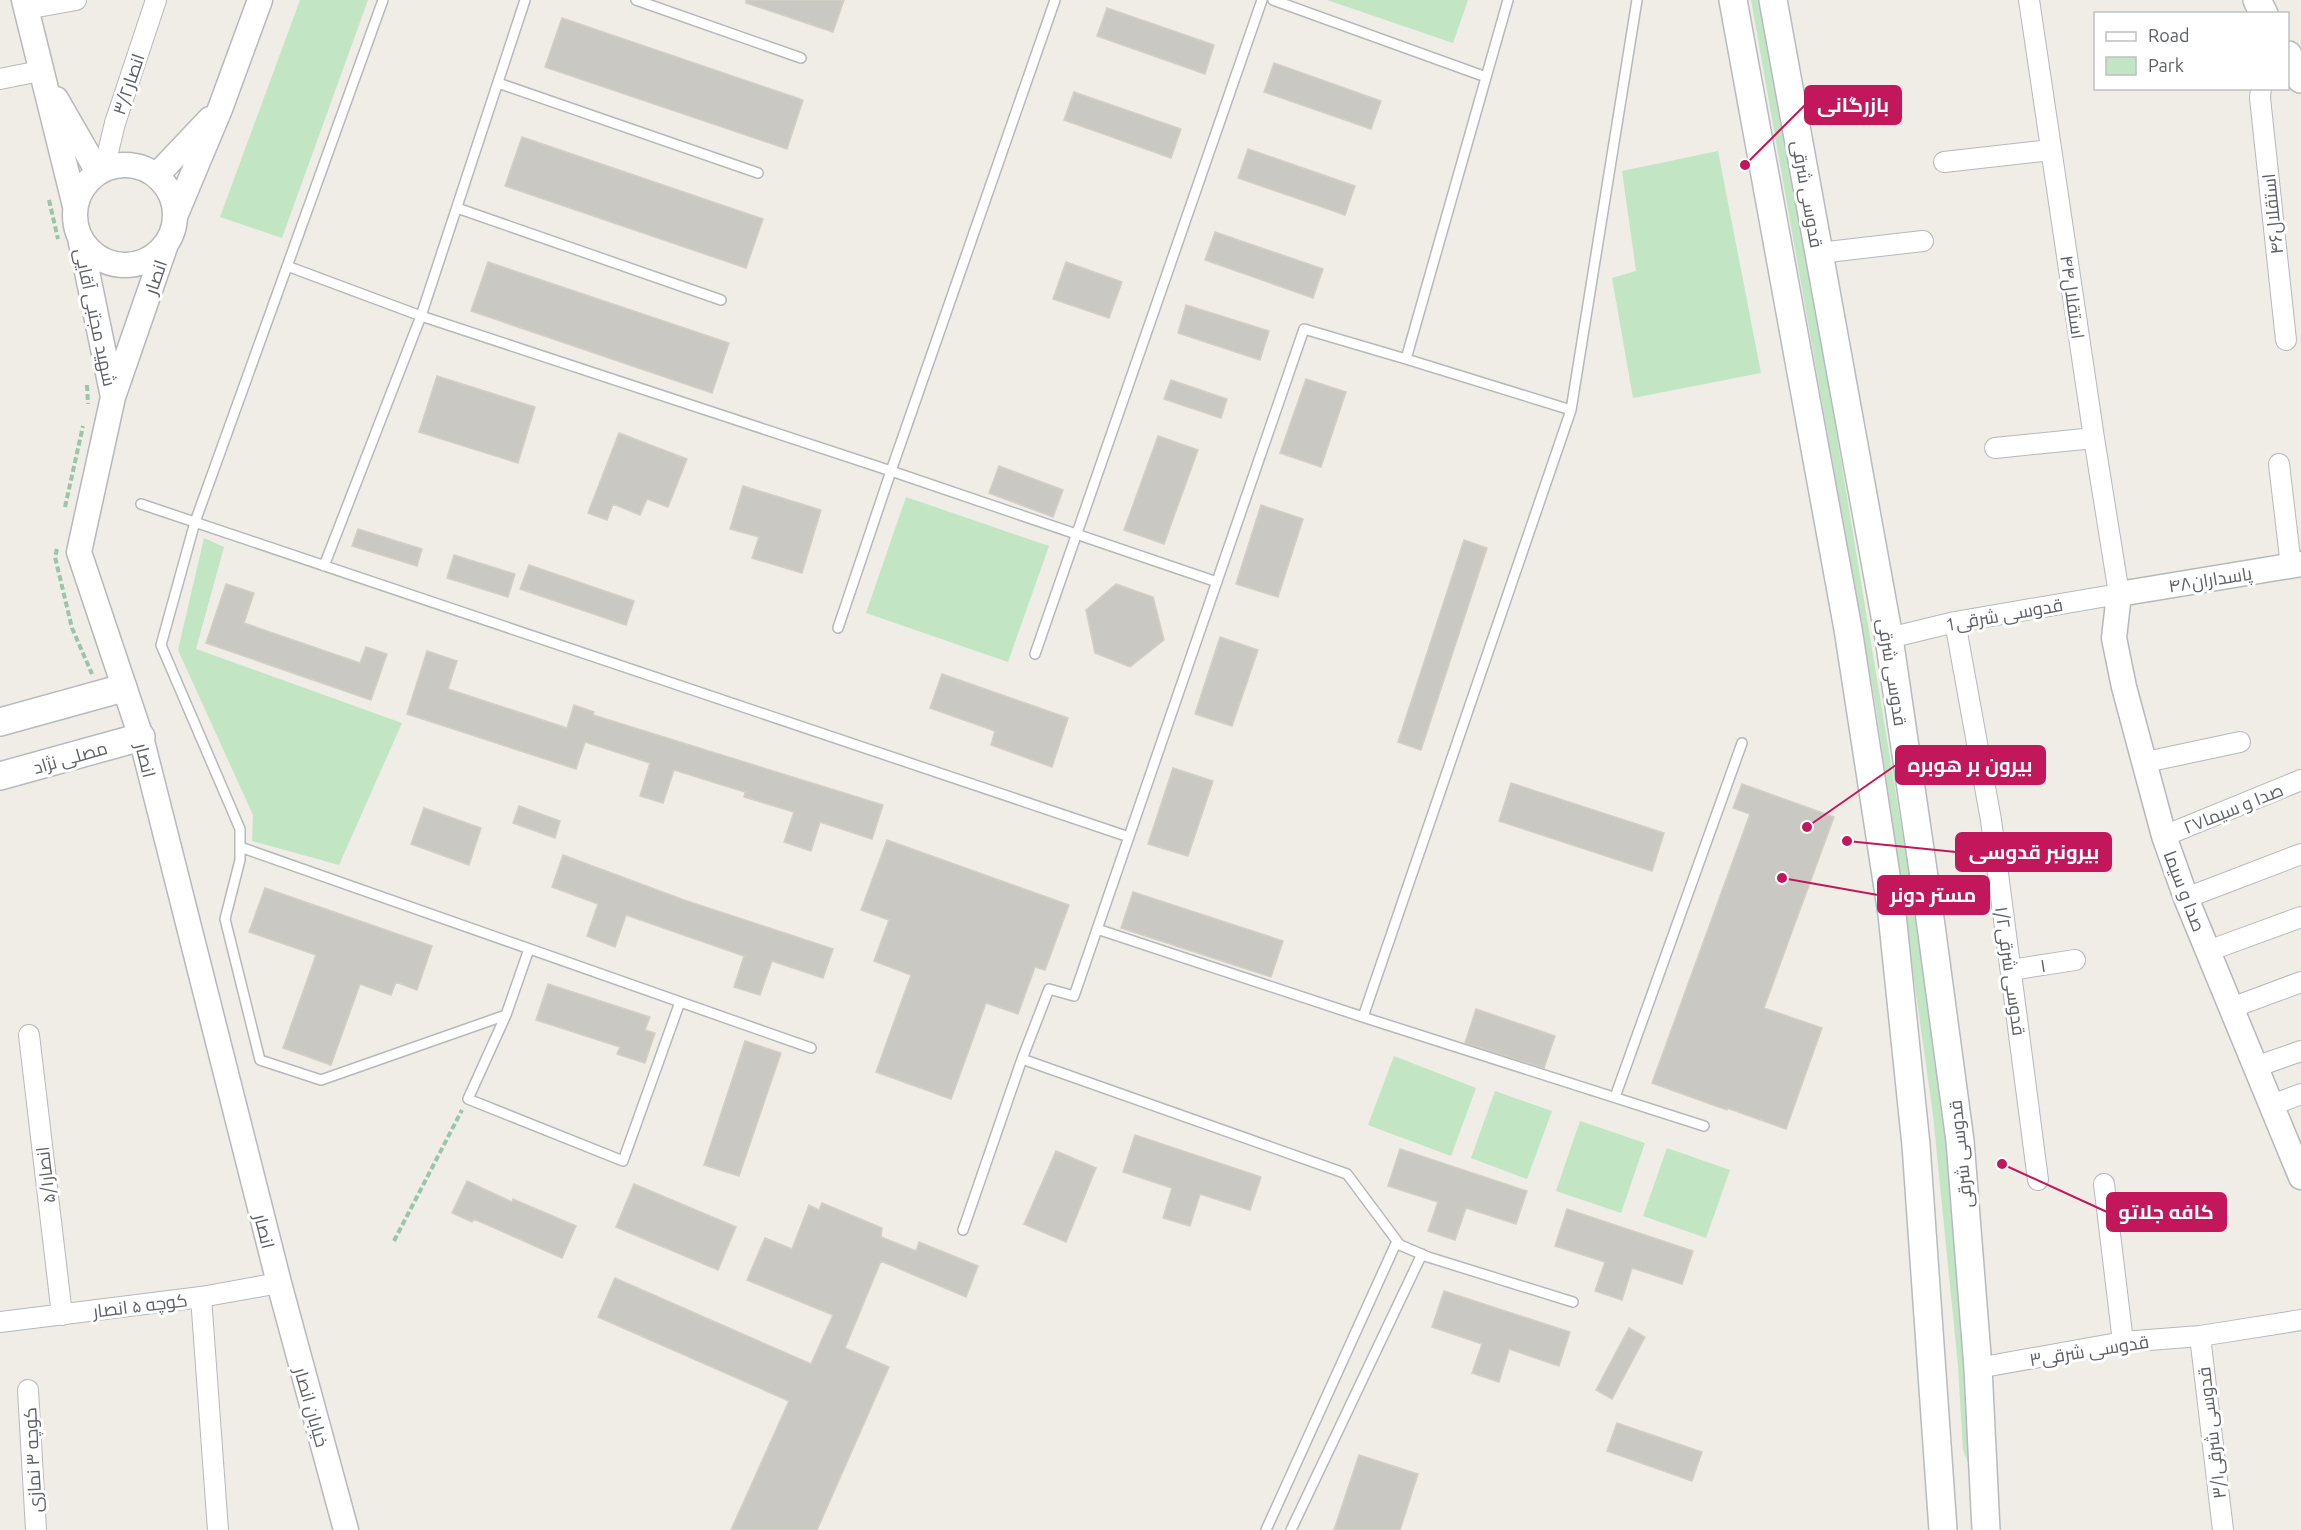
<svg xmlns="http://www.w3.org/2000/svg" width="2301" height="1530" viewBox="0 0 2301 1530" font-family="Ubuntu,Cairo,sans-serif">
<style>
.green{fill:#c2e6c3}
.building{fill:#cac8c3;stroke:#d4cfc4;stroke-width:1.5}
.lines{fill:none;stroke-linecap:round;stroke-linejoin:round}
.service-casing{stroke:#b6b8bc;stroke-width:12}
.minor-casing{stroke:#b6b8bc;stroke-width:22}
.tertiary-casing{stroke:#b6b8bc;stroke-width:27}
.secondary-casing{stroke:#b7babf;stroke-width:30}
.path{stroke:#9ac5a8;stroke-width:4;stroke-dasharray:6 3;stroke-linecap:butt}
.service{stroke:#fff;stroke-width:9}
.minor{stroke:#fff;stroke-width:20}
.tertiary{stroke:#fff;stroke-width:24}
.secondary{stroke:#fff;stroke-width:27}
.labels{text-anchor:middle;dominant-baseline:central;stroke-width:6;stroke-linejoin:round;paint-order:stroke}
.street-label{font-size:18px;fill:#5d6166;stroke:#fff}
.leader{fill:none;stroke:#c2185b;stroke-width:2}
.callout-dot{fill:#c2185b;stroke:#fff;stroke-width:2}
.callout{fill:#c2185b;stroke:#c2185b;stroke-width:2}
.callout-label{font-size:20px;text-anchor:middle;font-weight:bold;fill:#fff}
</style>
<rect width="100%" height="100%" fill="#efede5"/>
<!-- green -->
<path class="green" d="M300 0H368L282 238 220 217Z
M1327 0H1468L1453 43Z
M1751 0H1760L1818 321 1910 879 1952 1184 1973 1438 1968 1463 1963 1450 1958 1366 1933 1115 1876 708Z
M1718 151 1761 373 1633 398 1612 278 1636 271 1622 171Z
M906 497 1049 546 1008 662 866 613Z
M204 538 224 547 196 649 402 723 339 865 252 841 253 815 178 650Z
M1394 1056 1476 1088 1451 1156 1368 1125Z
M1495 1091 1552 1111 1527 1179 1471 1158Z
M1580 1121 1645 1143 1621 1213 1556 1191Z
M1667 1148 1730 1170 1706 1238 1643 1216Z"/>
<!-- building -->
<path class="building" d="M746 0H844L833 32 746 3Z
M1107 8 1214 45 1205 74 1097 36Z
M562 18 803 100 787 149 545 67Z
M1274 63 1381 101 1371 129 1264 92Z
M1074 92 1181 129 1171 158 1064 120Z
M522 137 763 219 746 268 505 186Z
M1248 149 1355 186 1345 215 1238 178Z
M1215 232 1323 269 1313 298 1205 260Z
M488 262 729 343 712 393 471 311Z
M1066 262 1122 282 1109 318 1053 299Z
M1186 305 1269 331 1260 360 1178 333Z
M437 376 535 407 518 463 419 432Z
M1306 379 1346 392 1321 467 1280 453Z
M1171 380 1227 399 1221 418 1164 399Z
M619 433 687 459 668 507 647 499 640 515 613 504 607 520 588 513Z
M1158 436 1198 450 1164 544 1124 530Z
M999 466 1063 490 1053 517 989 493Z
M743 486 821 510 802 573 752 558 759 537 730 529Z
M1261 505 1303 519 1278 597 1236 584Z
M358 529 422 549 417 566 352 546Z
M1464 540 1487 548 1421 750 1398 742Z
M454 555 515 574 508 597 447 578Z
M529 565 634 601 626 625 520 589Z
M226 584 254 593 244 623 360 663 366 647 387 654 371 700 206 643Z
M1116 584 1153 597 1164 640 1130 667 1095 653 1086 610Z
M1220 637 1258 650 1232 726 1195 714Z
M427 651 457 661 448 689 567 728 574 705 594 712 593 715 883 805 872 839 820 822 811 851 784 842 794 812 744 797 745 792 674 770 663 803 640 796 650 763 585 742 576 769 407 714Z
M942 674 1068 718 1052 767 991 745 995 731 930 708Z
M1173 768 1213 781 1188 856 1148 844Z
M1511 783 1664 833 1652 871 1499 821Z
M1742 784 1834 817 1764 1008 1822 1028 1786 1129 1727 1108V1110L1652 1083 1750 814 1733 808Z
M519 806 560 821 555 838 513 823Z
M424 808 481 828 469 865 411 844Z
M887 840 1069 905 1045 970 1035 967 1018 1014 986 1003 951 1099 876 1072 911 975 874 961 889 920 861 910Z
M563 855 684 900 833 949 823 978 772 961 760 995 734 987 744 956 626 915 615 947 587 936 598 904 552 887Z
M265 888 432 946 417 990 396 982 391 995 360 984 331 1065 283 1048 316 955 249 932Z
M1133 892 1283 941 1271 977 1121 928Z
M548 984 650 1017 645 1030 655 1033 645 1063 617 1054 620 1047 536 1020Z
M1476 1009 1555 1036 1544 1068 1465 1043Z
M745 1041 781 1053 739 1176 704 1165Z
M1135 1135 1261 1177 1250 1210 1200 1194 1190 1226 1163 1218 1172 1188 1123 1172Z
M1400 1149 1527 1191 1516 1224 1466 1208 1455 1240 1428 1231 1438 1202 1388 1186Z
M1056 1151 1096 1168 1066 1242 1024 1224Z
M467 1181 512 1202 513 1199 576 1226 562 1258 474 1219 472 1222 452 1213Z
M634 1184 736 1227 718 1270 616 1227Z
M822 1203 882 1228 881 1237 916 1251 919 1242 978 1266 966 1297 881 1261 845 1348 889 1367 817 1530H731L789 1401 598 1317 615 1278 811 1364 833 1315 747 1280 765 1238 792 1249 809 1205 819 1210Z
M1567 1209 1693 1251 1682 1284 1632 1268 1622 1300 1595 1291 1605 1262 1555 1246Z
M1444 1291 1570 1332 1559 1366 1509 1349 1499 1382 1472 1373 1482 1344 1432 1327Z
M1629 1328 1645 1337 1612 1399 1596 1390Z
M1617 1423 1702 1452 1692 1481 1607 1451Z
M1359 1455 1418 1474 1400 1530H1334Z"/>
<g class="lines">
<defs>
<path id="service" d="M383 0 195 522 161 645 240 829V860L225 919 260 1060 321 1080 506 1015
M525 0 421 316 891 471 1055 0
M636 0 801 58
M1273 0 1486 77
M498 83 758 173
M457 208 721 300
M287 266 421 316 324 566
M1571 410 1637 0
M141 504 1129 837
M838 628 891 471 1217 582
M1035 654 1262 0
M240 847 811 1048
M1097 929 1369 1019 1704 1126
M529 949 506 1015 468 1099 623 1161 680 1002
M1363 1017 1571 410 1406 359
M1022 1059 1347 1174 1400 1245 1428 1257 1573 1302
M1615 1097 1742 743
M963 1230 1022 1059 1049 989 1074 996 1304 329 1406 359 1508 0
M1266 1530 1397 1241
M1291 1530 1422 1254"/>
<path id="minor" d="M26 9 76 0
M0 79 40 71
M2261 88 2260 98 2286 340
M1944 162 2051 150
M104 169 115 123 156 0
M1819 253 1923 241
M1995 448 2094 438
M2279 464 2291 566
M1955 622 1991 820 2038 1180
M1889 638 1955 622 2119 594 2094 438 2029 0
M2146 762 2240 742
M2164 836 2301 780
M2186 898 2301 854
M2208 951 2301 917
M2011 970 2075 960
M2231 1008 2301 982
M29 1035 62 1315
M2255 1067 2301 1051
M2272 1105 2301 1094
M2104 1184 2123 1342
M201 1297 218 1530
M0 1322 201 1297 279 1283
M2200 1336 2223 1530
M1978 1368 2123 1342 2200 1336 2301 1320
M28 1390 36 1530"/>
<path id="tertiary" d="M24 0 75 206
M56 99 98 172
M75 215a50 50 0 1 1 100 0a50 50 0 1 1-100 0Z
M156 176 210 119
M176 214 220 109 260 0
M80 238 113 397
M166 244 113 397 79 552 141 737 279 1283 346 1530
M2301 564 2119 594 2114 638 2124 687 2164 836 2186 898 2301 1177"/>
<path id="secondary" d="M1733 0 1848 629 1892 914 1916 1145 1943 1530
M1773 0 1889 638 1929 911 1960 1141 1978 1368 1986 1530
M2257 0 2264 14
M2288 55 2301 79
M0 722 123 688
M0 776 141 737"/>
</defs>
<!-- service casing -->
<use href="#service" class="service-casing"/>
<!-- minor casing -->
<use href="#minor" class="minor-casing"/>
<!-- tertiary casing -->
<use href="#tertiary" class="tertiary-casing"/>
<!-- secondary casing -->
<use href="#secondary" class="secondary-casing"/>
<!-- path -->
<path class="path" d="M49 200 58 239
M87 385 88 404
M65 507 83 426
M57 549 55 557 72 628 92 674
M394 1241 462 1110"/>
<!-- service -->
<use href="#service" class="service"/>
<!-- minor -->
<use href="#minor" class="minor"/>
<!-- tertiary -->
<use href="#tertiary" class="tertiary"/>
<!-- secondary -->
<use href="#secondary" class="secondary"/>
</g>
<g class="labels">
<!-- street labels -->
<g class="street-label">
<text transform="translate(128 84) rotate(-71)">انصار۳/۲</text>
<text transform="translate(1808 194) rotate(80)">قدوسی شرقی</text>
<text transform="translate(2272 214) rotate(-96)">استقلال۴۶</text>
<text transform="translate(155 277) rotate(-71)">انصار</text>
<text transform="translate(2073 297) rotate(82)">استقلال۴۴</text>
<text transform="translate(96 317) rotate(78)">شهید مجتبی آقایی</text>
<text transform="translate(2210 579) rotate(-9)">پاسداران۴۸</text>
<text transform="translate(2004 614) rotate(-10)">1قدوسی شرقی</text>
<text transform="translate(1893 672) rotate(81)">قدوسی شرقی</text>
<text transform="translate(70 757) rotate(-16)">مصلی نژاد</text>
<text transform="translate(146 760) rotate(76)">انصار</text>
<text transform="translate(2233 808) rotate(-22)">صدا و سیما۲۷</text>
<text transform="translate(2185 891) rotate(69)">صدا و سیما</text>
<text transform="translate(2043 965) rotate(-9)">۱</text>
<text transform="translate(2011 971) rotate(82)">قدوسی شرقی۱/۲</text>
<text transform="translate(1960 1154) rotate(-96)">قدوسی شرقی</text>
<text transform="translate(45 1175) rotate(-97)">انصار۵/۱</text>
<text transform="translate(265 1231) rotate(76)">انصار</text>
<text transform="translate(140 1305) rotate(-7)">کوچه ۵ انصار</text>
<text transform="translate(2089 1350) rotate(-9)">قدوسی شرقی۳</text>
<text transform="translate(312 1407) rotate(74)">خیابان انصار</text>
<text transform="translate(2211 1433) rotate(-97)">قدوسی شرقی۳/۱</text>
<text transform="translate(32 1460) rotate(-93)">کوچه ۳ نمازی</text>
</g>
</g>
<!-- callouts -->
<path class="leader" d="M1745 165L1805 105M1807 827L1896 765M1847 841L1956 852M1782 878L1878 895M2002 1164L2107 1212"/>
<g class="callout-dot">
<circle cx="1745" cy="165" r="6"/>
<circle cx="1807" cy="827" r="6"/>
<circle cx="1847" cy="841" r="6"/>
<circle cx="1782" cy="878" r="6"/>
<circle cx="2002" cy="1164" r="6"/>
</g>
<g class="callout">
<rect x="1805" y="86" width="96" height="38" rx="6"/>
<rect x="1896" y="746" width="149" height="38" rx="6"/>
<rect x="1956" y="833" width="155" height="38" rx="6"/>
<rect x="1878" y="876" width="111" height="38" rx="6"/>
<rect x="2107" y="1193" width="119" height="38" rx="6"/>
</g>
<g class="callout-label">
<text x="1853" y="112">بازرگانی</text>
<text x="1970" y="772">بیرون بر هوبره</text>
<text x="2034" y="859">بیرونبر قدوسی</text>
<text x="1933" y="902">مستر دونر</text>
<text x="2166" y="1219">کافه جلاتو</text>
</g>
<!-- legend -->
<rect x="2094" y="12" width="195" height="78" fill="#ffffff" stroke="#bec0c2" stroke-width="1.5"/>
<rect x="2106" y="32" width="30" height="9" fill="#ffffff" stroke="#bec0c2" stroke-width="1.5"/>
<text x="2148" y="42" font-size="18" fill="#5d6166">Road</text>
<rect x="2106" y="57" width="30" height="18" fill="#c2e6c3" stroke="#bec0c2" stroke-width="1.5"/>
<text x="2148" y="72" font-size="18" fill="#5d6166">Park</text>
</svg>
